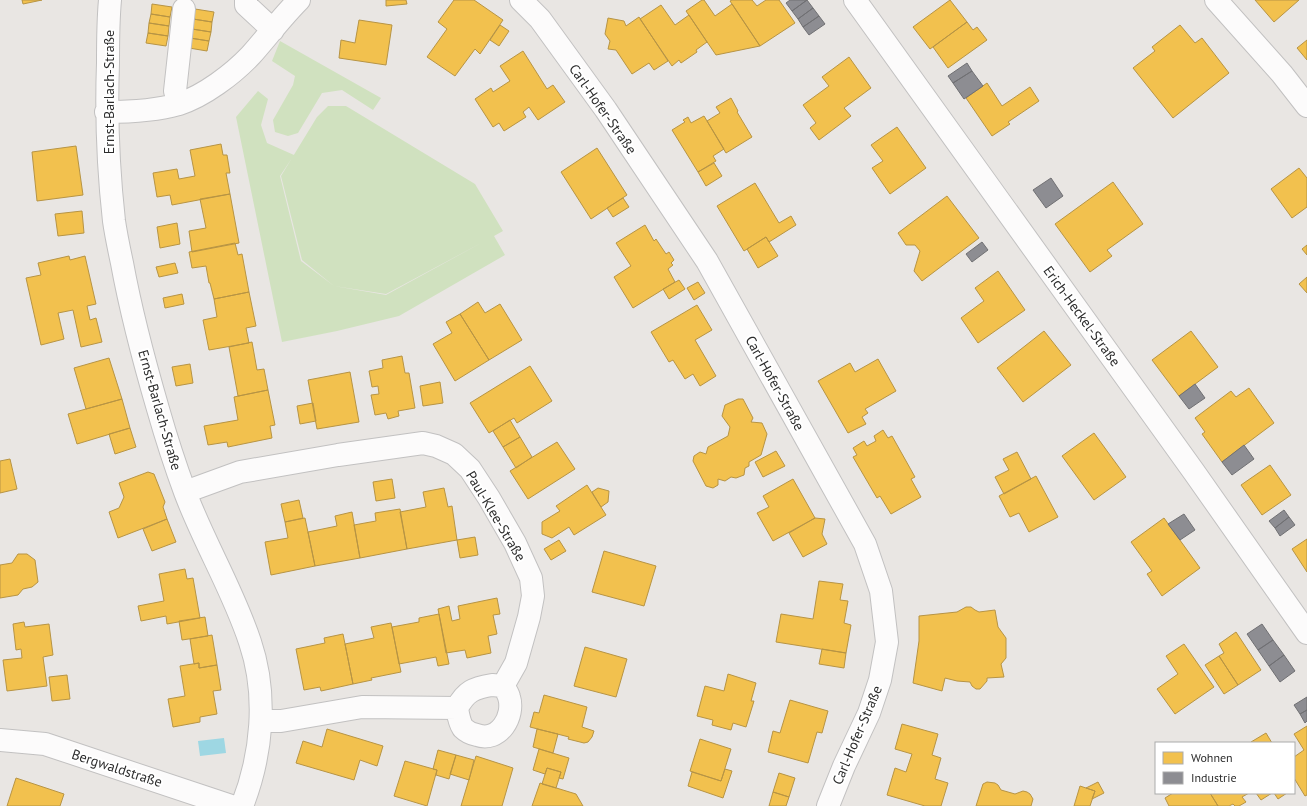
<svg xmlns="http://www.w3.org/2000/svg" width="1307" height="806" viewBox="0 0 1307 806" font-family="'PT Sans',sans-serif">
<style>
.green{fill:#d0e1bf}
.water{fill:#9ed7e3}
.homes{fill:#f2c14e;stroke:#b79444}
.industry{fill:#8d8d92;stroke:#707073}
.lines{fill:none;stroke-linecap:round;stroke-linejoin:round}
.minor-casing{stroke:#c2c1c1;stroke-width:24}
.minor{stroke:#fcfbfb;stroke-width:22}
.labels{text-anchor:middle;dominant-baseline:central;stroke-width:4;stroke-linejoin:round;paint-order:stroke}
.street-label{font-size:14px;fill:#2c2c2c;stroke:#fff}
</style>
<rect width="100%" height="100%" fill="#e9e6e3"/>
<!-- green -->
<path class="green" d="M280 41 381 98 373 110 342 90 322 93 298 133 288 136 275 132 273 120 293 85 295 76 272 61Z
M258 91 268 99 261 125 267 143 294 155 280 176 301 261 334 286 386 295 483 242 386 294 334 286 302 260 281 176 317 117 328 106H346L475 184 503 231 494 236 505 255 399 316 337 331 282 342 236 117Z"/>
<!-- water -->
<path class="water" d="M224 738 226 753 200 756 198 741Z"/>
<!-- homes -->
<path class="homes" d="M22 0H42L23 4Z
M386 0H406L407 4 386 6Z
M454 0H474L503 20 480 54 475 49 455 76 427 57 447 29 438 22Z
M702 0H704L715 16 732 4 760 46 716 55 686 11Z
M732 0H752L757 6 766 0H779L795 23 760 46 730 1Z
M950 0 967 22 930 49 913 27Z
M1255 0H1299L1274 22Z
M152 4 172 7 170 17 151 14Z
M661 5 675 25 689 15 707 42 696 50 697 52 681 63 679 60 672 66 640 19Z
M195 9 214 12 212 22 193 19Z
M151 14 170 17 169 26 149 23Z
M639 17 668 61 654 70 649 63 632 74 616 50 608 49 610 41 605 34 608 18 624 21 626 26Z
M193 19 212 22 211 32 192 29Z
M359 20 392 25 386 65 339 58 341 40 355 43Z
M967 22 973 30 977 27 987 40 948 68 933 47Z
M149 23 169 26 168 36 148 33Z
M500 25 509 31 499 46 490 40Z
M1180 25 1195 43 1202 38 1229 73 1173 118 1133 68 1155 51 1152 47Z
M192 29 211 32 209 41 190 38Z
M148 33 168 36 166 46 146 43Z
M190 38 209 41 207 51 189 48Z
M1307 40V60L1297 48Z
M523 51 547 89 553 85 565 102 538 120 529 107 523 112 526 117 504 131 499 123 493 127 475 99 491 88 493 92 510 81 500 66Z
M849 57 871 88 844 108 851 116 819 140 810 128 816 123 803 105 829 86 822 77Z
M987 83 1002 106 1030 87 1039 101 1008 122 1010 124 992 136 966 98Z
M731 98 738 111 737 112 752 137 726 153 707 121 720 113 716 107Z
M704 116 724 149 713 156 716 161 698 172 672 130 685 122 683 120 688 117 691 123Z
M897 127 926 168 890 194 872 168 883 161 871 145Z
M221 144 223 155H227L230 173H226L230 194 172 205 170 195 157 197 153 173 177 169 179 179 195 176 190 150Z
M76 146 83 195 37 201 32 152Z
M597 148 627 195 591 219 561 172Z
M714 163 722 176 706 186 698 172Z
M1299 168 1307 178V207L1292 218 1271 189Z
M1113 182 1143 224 1107 250 1112 256 1090 272 1055 224Z
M755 183 779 223 791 216 796 225 769 242 766 237 744 251 717 206Z
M230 194 239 243 192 252 189 231 206 228 200 199Z
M947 196 979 238 922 281 914 271 920 251 915 245H906L898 233Z
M623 198 629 207 613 217 607 208Z
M82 211 84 233 58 236 55 214Z
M177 223 180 244 160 248 157 227Z
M645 225 654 241 656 239 666 254 669 252 674 260 671 263 673 265 668 269 675 282 633 308 614 277 631 266 616 243Z
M766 237 778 256 758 268 747 249Z
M235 243 238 255 242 254 249 292 214 299 210 283H209L206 266 192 268 189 252Z
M1307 245V255L1302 249Z
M69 256 70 260 85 256 96 304 87 306 90 320 96 318 102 342 81 347 73 310 58 313 64 339 41 345 26 278 41 275 38 263Z
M175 263 178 273 159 277 156 267Z
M998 271 1025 310 978 343 961 318 984 301 975 288Z
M1307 277V293L1299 284Z
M679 280 685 289 669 299 663 289Z
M698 282 705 293 694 300 687 288Z
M249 292 256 326 246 328 249 343 209 350 203 320 217 317 214 299Z
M182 294 184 304 165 308 163 298Z
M478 302 485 313 500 304 522 340 489 360 460 314Z
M697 305 712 330 695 340 716 376 700 386 693 374 685 379 673 360 669 362 651 332Z
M460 314 489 360 455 381 433 344 452 333 446 322Z
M1044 331 1071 365 1023 402 997 368Z
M1191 331 1218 367 1179 396 1152 360Z
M252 342 257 370 264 369 268 390 238 396 229 347Z
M402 356 405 373H409L415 408 398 411 399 416 388 419 386 413 375 415 371 395 379 394 378 386 372 387 369 371 383 368 382 360Z
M109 358 122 399 86 409 74 368Z
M878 359 896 391 865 409 868 413 862 417 866 424 848 433 818 381 850 363 855 372Z
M190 364 193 383 176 386 172 367Z
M530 366 552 401 517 423 514 418 489 433 470 403Z
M350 372 359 422 317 429 308 380Z
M440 382 443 403 423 406 420 386Z
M1249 388 1274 423 1222 462 1202 434 1205 432 1195 418 1231 391 1236 397Z
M268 390 275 425 270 426 272 438 228 447 227 442 208 445 204 426 238 420 234 397Z
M122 399 130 428 77 444 68 414Z
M738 399H743L753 418 751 422 762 423 767 434 761 455 749 462V466L745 468 744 475 736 478 731 477 725 481 718 479V485L713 488 706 486 693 461 694 456 700 452 706 454 708 447 728 436 730 427 722 416 725 405Z
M313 403 316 421 300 424 297 406Z
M510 420 520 437 503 447 493 431Z
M130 428 136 447 115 454 109 434Z
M883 430 888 438 892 436 915 477 911 479 921 497 891 514 880 496 877 498 853 457 857 455 853 448 864 441 867 446 876 441 874 436Z
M1094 433 1126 477 1094 500 1062 456Z
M520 437 532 457 516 468 503 447Z
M557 442 575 469 528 499 510 471Z
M776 451 785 466 763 477 755 462Z
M1017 452 1031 479 1004 494 995 477 1009 470 1003 459Z
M10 459 17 489 0 493V461Z
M1270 465 1291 495 1262 515 1241 485Z
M148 472 154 474 165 502 163 507 167 519 118 538 109 512 119 508 124 497 119 483Z
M1036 476 1058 517 1029 532 1019 513 1010 517 999 496Z
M392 479 395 498 376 501 373 482Z
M793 479 815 518 773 541 757 513 769 507 763 496Z
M587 485 606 515 574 535 569 527 552 538 542 534V522L560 511 556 506Z
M444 488 448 507 452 506 457 540 407 549 400 512 426 507 423 492Z
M598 488 609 491 608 502 601 507 592 492Z
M299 500 303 518 285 522 281 504Z
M400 509 407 549 360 558 354 525 376 521 375 513Z
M352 512 360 558 315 566 308 532 337 526 335 516Z
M305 518 315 566 271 575 265 542 288 538 285 522Z
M815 518 825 519 822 534 827 544 803 557 789 533Z
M1164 518 1200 568 1162 596 1147 574 1152 571 1131 542Z
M167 519 176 542 152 551 143 529Z
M475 537 478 555 460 558 457 540Z
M1307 539V572L1292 549Z
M559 540 566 551 551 560 544 549Z
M604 551 656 566 644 606 592 592Z
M18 554H27L35 560 38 582 32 587 23 589 18 595 0 598V565L12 563Z
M185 569 187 579 193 578 200 618 167 624 166 616 141 621 138 606 164 601 159 574Z
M819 581 843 584 840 600 848 601 844 623 851 625 846 653 776 642 781 614 813 619Z
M497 598 500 614 493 615 497 634 488 636 491 653 467 658 465 650 446 653 438 609 449 606 452 621 460 619 458 606Z
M966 607H971L975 610 979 612 995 610 998 627 1006 638V658L1001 664 1004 677 987 678V681L980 689H976L972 686 970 682 957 681 945 678 942 691 913 683 919 641V616L957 612Z
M439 614 449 664 438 666 436 657 399 664 392 627 419 622V618Z
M205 617 208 636 182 640 179 621Z
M24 622 25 627 49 624 53 655 43 657 47 686 7 691 3 660 22 658 21 649 16 650 13 624Z
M391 623 401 672 371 678 372 680 353 684 345 644 374 638 371 627Z
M1236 632 1261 670 1238 685 1219 656 1224 653 1219 644Z
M343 634 353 684 321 691 320 687 304 690 296 649 325 643 324 638Z
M212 635 217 665 199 668V663L194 664 190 639Z
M1184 644 1214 687 1175 714 1157 689 1178 674 1166 656Z
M585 647 627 659 616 697 574 686Z
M822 649 846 653 844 668 819 664Z
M1219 656 1238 685 1224 694 1205 665Z
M199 663V668L217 665 221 690 213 691 217 714 200 717V722L173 727 168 699 185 696 180 666Z
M728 674 756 683 751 701H754L746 727 733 723 731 730 712 725 713 720 697 716 705 686 724 691Z
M67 675 70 699 52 701 49 677Z
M544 695 587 707 582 727 594 731 592 737 588 742 584 743 568 739 569 737 530 727 534 712 539 713Z
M790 700 828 711 822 733 817 732 808 763 768 752 773 731 780 733Z
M902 724 938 734 932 755 941 758 935 779 948 783 941 806H925L887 795 895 768 906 772 912 754 895 749Z
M1307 726V795L1305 796 1294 778V757L1304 750 1294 734Z
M327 729 383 746 377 766 360 760 354 780 296 763 303 741 322 747Z
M537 729 558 734 553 753 533 747Z
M1266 733 1272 743H1252L1251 742Z
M700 739 731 749 721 781 690 771Z
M539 749 569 758 563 779 559 778 561 772 547 768 545 774 533 770Z
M438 750 456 755 449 779 436 775 437 770 433 769Z
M456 755 474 760 469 780 450 774Z
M476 756 513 768 502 806H461Z
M405 761 437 770 427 806 394 796Z
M547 768 561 772 556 788 542 784Z
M725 769 732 771 723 798 688 786 692 772 721 781Z
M779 773 795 778 789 797 773 792Z
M16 778 64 794 60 806H7Z
M987 782 995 783 998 785 1001 790 1015 794 1023 791 1027 792 1030 794 1033 799 1031 806H976L983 784Z
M1098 782 1104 793 1092 799 1095 791 1086 788Z
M540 783 576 794 583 806H532Z
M1080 786 1095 791 1090 806H1074Z
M773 792 789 797 786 806H769Z
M1173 793H1210L1218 806H1169L1165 798Z
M1210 793H1249L1242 797 1246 802 1239 806H1235L1233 804 1229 806H1218Z
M1256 793H1272L1261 800Z
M1274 793H1287L1278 799Z"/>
<!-- industry -->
<path class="industry" d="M790 0H807L792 11 786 3Z
M807 0 813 8 798 19 792 11Z
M813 8 819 16 803 27 798 19Z
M819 16 825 24 809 35 803 27Z
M967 63 972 71 953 83 948 76Z
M972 71 983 86 964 99 953 83Z
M1051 178 1063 196 1046 208 1033 190Z
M982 242 988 250 972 262 966 254Z
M1195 384 1205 398 1189 409 1179 396Z
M1244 445 1254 459 1232 475 1222 462Z
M1284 510 1289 517 1275 528 1269 521Z
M1184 514 1195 530 1180 540 1168 524Z
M1289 517 1295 525 1280 536 1275 528Z
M1262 624 1273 640 1258 650 1247 634Z
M1273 640 1284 655 1269 666 1258 650Z
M1284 655 1295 671 1280 682 1269 666Z
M1307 697V710L1300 714 1294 705Z
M1307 710V721L1305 723 1300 714Z"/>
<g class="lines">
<defs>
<path id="minor" d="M110 0C108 21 108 42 108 63 106 117 108 167 114 221 116 235 119 249 122 263 131 312 144 361 158 409 166 437 175 465 185 492 204 543 233 590 250 642 268 695 262 755 242 806
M246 0V5L273 30
M521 0 540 19 606 110 707 261 865 544 881 591 887 642 880 680 869 713 844 766 828 806
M855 0 1194 472 1307 633
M1216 0 1282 74 1307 106
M179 104 175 91 184 9
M106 112C130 112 155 111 179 104 204 96 233 74 251 55 267 37 282 17 299 0
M185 492 240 472 338 455 423 443 436 446 454 454 470 469 489 498 515 543 531 578 533 596 529 617 516 663 503 686
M492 685 503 686C505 689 508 693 509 697 515 716 499 743 477 735 472 734 467 732 463 728 459 722 458 714 457 708 466 691 474 688 492 685Z
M261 721H281L362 707 457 708
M0 740 45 744 231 806"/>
</defs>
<!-- minor casing -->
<use href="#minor" class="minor-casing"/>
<!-- minor -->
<use href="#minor" class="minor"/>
</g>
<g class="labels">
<!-- street labels -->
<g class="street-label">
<text transform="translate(109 92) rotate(-90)">Ernst-Barlach-Straße</text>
<text transform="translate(603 109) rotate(55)">Carl-Hofer-Straße</text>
<text transform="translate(1082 316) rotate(54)">Erich-Heckel-Straße</text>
<text transform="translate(775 383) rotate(61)">Carl-Hofer-Straße</text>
<text transform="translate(160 410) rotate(74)">Ernst-Barlach-Straße</text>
<text transform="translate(496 516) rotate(59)">Paul-Klee-Straße</text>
<text transform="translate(857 735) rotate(-67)">Carl-Hofer-Straße</text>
<text transform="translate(117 768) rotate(18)">Bergwaldstraße</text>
</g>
</g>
<!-- legend -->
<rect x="1155" y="742" width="140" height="52" fill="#ffffff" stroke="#ababab"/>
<rect x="1163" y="752" width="20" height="12" fill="#f2c14e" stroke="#ababab"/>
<text x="1191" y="762" font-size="12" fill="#2c2c2c">Wohnen</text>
<rect x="1163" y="772" width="20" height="12" fill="#8d8d92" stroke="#ababab"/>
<text x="1191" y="782" font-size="12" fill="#2c2c2c">Industrie</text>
</svg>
